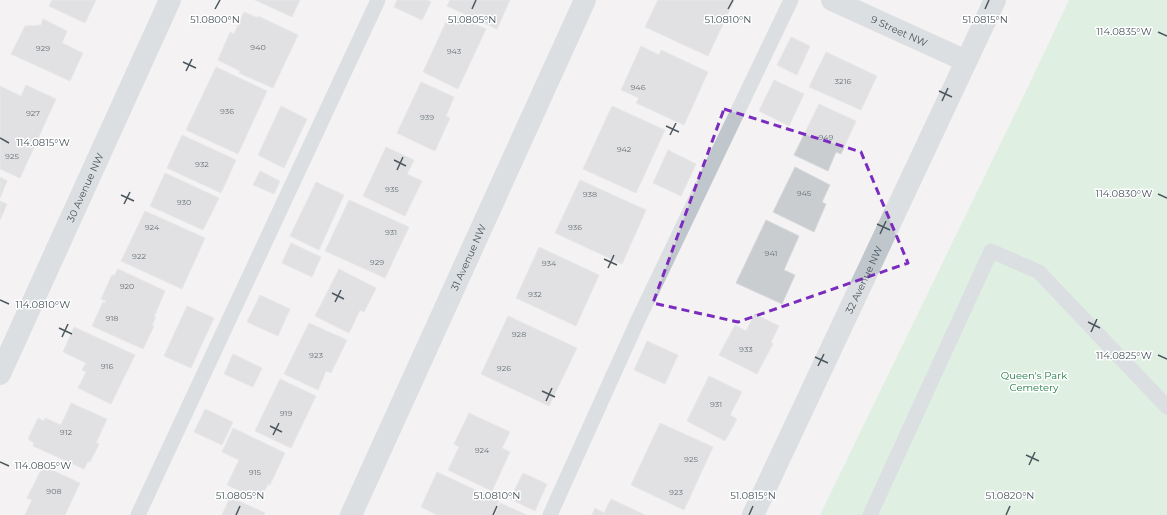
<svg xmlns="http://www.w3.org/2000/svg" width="1167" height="515" viewBox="0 0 1167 515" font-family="Montserrat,sans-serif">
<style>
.green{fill:#c5edd0}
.building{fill:#c9cdd0;stroke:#d6d9dc}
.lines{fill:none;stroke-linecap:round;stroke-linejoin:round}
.lane{stroke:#bfc7cd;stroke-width:15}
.street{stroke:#bfc7cd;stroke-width:22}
.marked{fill:none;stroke:#7b2cbf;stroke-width:3;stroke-dasharray:8 5;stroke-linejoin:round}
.ticks{fill:none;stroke:#4b575e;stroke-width:1.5}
.labels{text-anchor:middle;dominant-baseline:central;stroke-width:3;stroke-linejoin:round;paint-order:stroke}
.number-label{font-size:8px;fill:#6a747a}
.street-label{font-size:10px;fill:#4b575e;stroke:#fff}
.park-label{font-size:10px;fill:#1f7b43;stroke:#fff}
.ticks-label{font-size:10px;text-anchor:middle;fill:#4b575e;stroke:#fff;stroke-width:3;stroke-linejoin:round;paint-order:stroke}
</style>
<rect width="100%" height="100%" fill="#f4f2f2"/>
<!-- green -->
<path class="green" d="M1069 0H1167V515H820L1027 89Z"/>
<!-- building -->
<path class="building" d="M52 0H96L85 23 49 6Z
M255 0H300L292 17Z
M397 0H427L431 2 422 20 394 7Z
M450 0H510L497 29 447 6Z
M658 0H732L734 1 708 56 645 27Z
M244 12 258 18V16L298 35 273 88 239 73 240 71 218 60 230 32 234 34Z
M453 14 486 29 458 89 423 72 446 22 448 23Z
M43 19 67 31 62 43 83 53 70 81 11 54 25 26 41 25Z
M791 37 810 46 797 75 777 65Z
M641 46 659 55 661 50 708 72 684 125 636 103 639 98 621 90Z
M826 52 877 76 861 110 809 87Z
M216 67 267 91 238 154 186 130Z
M774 80 804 94 789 126 759 111Z
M421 82 454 97 446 116 450 118 435 151 397 133Z
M26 85 56 99 20 178 0 169V86L21 96Z
M819 104 856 121 841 154 836 152 828 171 794 155Z
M281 106 307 119 284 168 258 155Z
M612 106 665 130 636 193 583 169Z
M182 135 236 160 221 193 167 168Z
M386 147 414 160 407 174 422 181 405 216 363 196Z
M668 150 696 164 681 196 653 183Z
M795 167 830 185 822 202 826 204 814 232 773 212Z
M260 171 280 181 274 194 253 185Z
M165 173 219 198 203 230 150 206Z
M0 177 7 181 0 198Z
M580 180 646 210 622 264 555 233Z
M316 182 344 195 319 250 290 236Z
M349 200 409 227 385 278 325 251Z
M0 201 7 204 0 220Z
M145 211 205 238 182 289 121 261Z
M766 220 799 236 784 270 795 275 782 304 736 283Z
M291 243 321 257 312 277 282 263Z
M539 247 599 275 576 326 516 298Z
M118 269 165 291 154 317H156L152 325 154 326 143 349 92 326 103 302 105 303 106 301 101 299 112 275 114 276Z
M339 269 376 288 364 312 360 310 349 333 315 316Z
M260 295 290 309 278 336 247 322Z
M187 306 214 318 191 368 164 356Z
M755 314 779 326 771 342 773 344 757 374 719 355 735 325 746 331Z
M508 316 577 348 549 406 481 374Z
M309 323 347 340 331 373 326 371 318 390 284 374Z
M74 327 135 355 111 404 78 388 86 372 82 370 86 363 63 352Z
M647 341 678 355 665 384 634 370Z
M233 354 262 368 253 387 224 374Z
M709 376 742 392 730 415 737 419 725 441 687 421Z
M280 379 316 396 291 448 255 431Z
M71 403 107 419 96 443 99 444 90 462 88 461 84 469 33 446 34 443 28 439 38 418 44 421 45 418 61 425Z
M205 409 233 422 222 445 194 432Z
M469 413 510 432 502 448 510 452 492 491 448 470 459 447 454 444Z
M660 423 713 447 684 510 631 485Z
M233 428 285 453 270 485 268 484 260 500 227 485 239 460 222 452Z
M43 466 80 483 65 515H25L32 500 27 498Z
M437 472 499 501 492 515H437L421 507Z
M523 473 547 484 535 511 510 499Z
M230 497 265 513 264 515H222Z
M611 499 645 515H592L595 508 604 513Z
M500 503 527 515H495Z"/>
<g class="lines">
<!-- lane -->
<path class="lane" d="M138 515 378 0
M550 515 638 320 791 0
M870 515 991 251 1039 272 1167 407"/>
<!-- street -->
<g class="street">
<path id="s1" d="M832 0 966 61"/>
<path id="s2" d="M0 374 170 0"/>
<path id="s3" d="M351 515 585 0"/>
<path id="s4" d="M753 515 995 0"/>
</g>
</g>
<!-- marked area -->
<path d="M0 0H1167V515H0ZM724 109 861 152 908 263 738 322 653 303Z" fill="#f4f2f2" fill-opacity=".55" fill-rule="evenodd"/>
<path class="marked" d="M724 109 861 152 908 263 738 322 653 303Z"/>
<!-- ticks -->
<path class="ticks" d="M215 9 220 0M472 9 476 0M728 9 733 0M985 9 989 0M1158 32 1167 36M183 62 196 68M186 71 192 59M939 91 952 97M942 101 948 88M666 126 679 132M670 135 676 123M0 138 9 143M394 160 406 166M397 170 403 157M1158 194 1167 198M121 195 134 201M124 204 130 192M877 224 890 230M880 234 886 221M604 259 617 265M608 268 614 255M332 293 344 299M0 300 9 304M335 302 341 290M1088 322 1100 328M59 328 72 334M1091 332 1097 319M62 337 68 324M1158 355 1167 359M815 357 828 363M818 366 824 354M542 391 555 397M546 401 552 388M270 426 282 432M273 435 279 423M1026 455 1039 461M0 462 9 466M1029 465 1035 452M236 515 240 506M493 515 497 506M749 515 753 506M1006 515 1010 506"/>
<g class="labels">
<!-- number labels -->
<g class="number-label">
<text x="258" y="47">940</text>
<text x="43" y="48">929</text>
<text x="454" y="51">943</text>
<text x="843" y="81">3216</text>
<text x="638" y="87">946</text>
<text x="227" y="111">936</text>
<text x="33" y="113">927</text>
<text x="427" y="117">939</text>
<text x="826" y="137">949</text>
<text x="624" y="149">942</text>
<text x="12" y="156">925</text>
<text x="202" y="164">932</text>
<text x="392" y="189">935</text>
<text x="804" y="193">945</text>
<text x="590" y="194">938</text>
<text x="184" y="202">930</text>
<text x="152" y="227">924</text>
<text x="575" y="227">936</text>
<text x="391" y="232">931</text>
<text x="771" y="253">941</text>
<text x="139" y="256">922</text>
<text x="377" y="262">929</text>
<text x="549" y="263">934</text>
<text x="127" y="286">920</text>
<text x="535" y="294">932</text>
<text x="112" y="318">918</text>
<text x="519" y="334">928</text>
<text x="746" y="349">933</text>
<text x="316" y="355">923</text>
<text x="107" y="366">916</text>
<text x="504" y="368">926</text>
<text x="716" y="404">931</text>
<text x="286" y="413">919</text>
<text x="66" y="432">912</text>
<text x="482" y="450">924</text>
<text x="691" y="459">925</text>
<text x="255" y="472">915</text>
<text x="54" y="491">908</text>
<text x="676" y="492">923</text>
</g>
<!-- street labels -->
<g class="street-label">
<text stroke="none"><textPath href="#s1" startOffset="74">9 Street NW</textPath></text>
<text stroke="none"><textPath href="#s2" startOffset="205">30 Avenue NW</textPath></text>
<text stroke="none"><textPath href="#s3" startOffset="283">31 Avenue NW</textPath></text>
<text stroke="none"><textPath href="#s4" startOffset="260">32 Avenue NW</textPath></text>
</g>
<!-- park labels -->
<g class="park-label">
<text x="1034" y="375">Queen's Park<tspan x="1034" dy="12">Cemetery</tspan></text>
</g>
</g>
<g class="ticks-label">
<text x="215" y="23">51.0800°N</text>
<text x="472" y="23">51.0805°N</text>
<text x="728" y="23">51.0810°N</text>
<text x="985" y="23">51.0815°N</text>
<text x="1124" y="35">114.0835°W</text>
<text x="43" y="146">114.0815°W</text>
<text x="1124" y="197">114.0830°W</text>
<text x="43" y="308">114.0810°W</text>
<text x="1124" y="359">114.0825°W</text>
<text x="43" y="469">114.0805°W</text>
<text x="240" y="499">51.0805°N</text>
<text x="497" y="499">51.0810°N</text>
<text x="753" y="499">51.0815°N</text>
<text x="1010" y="499">51.0820°N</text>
</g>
</svg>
